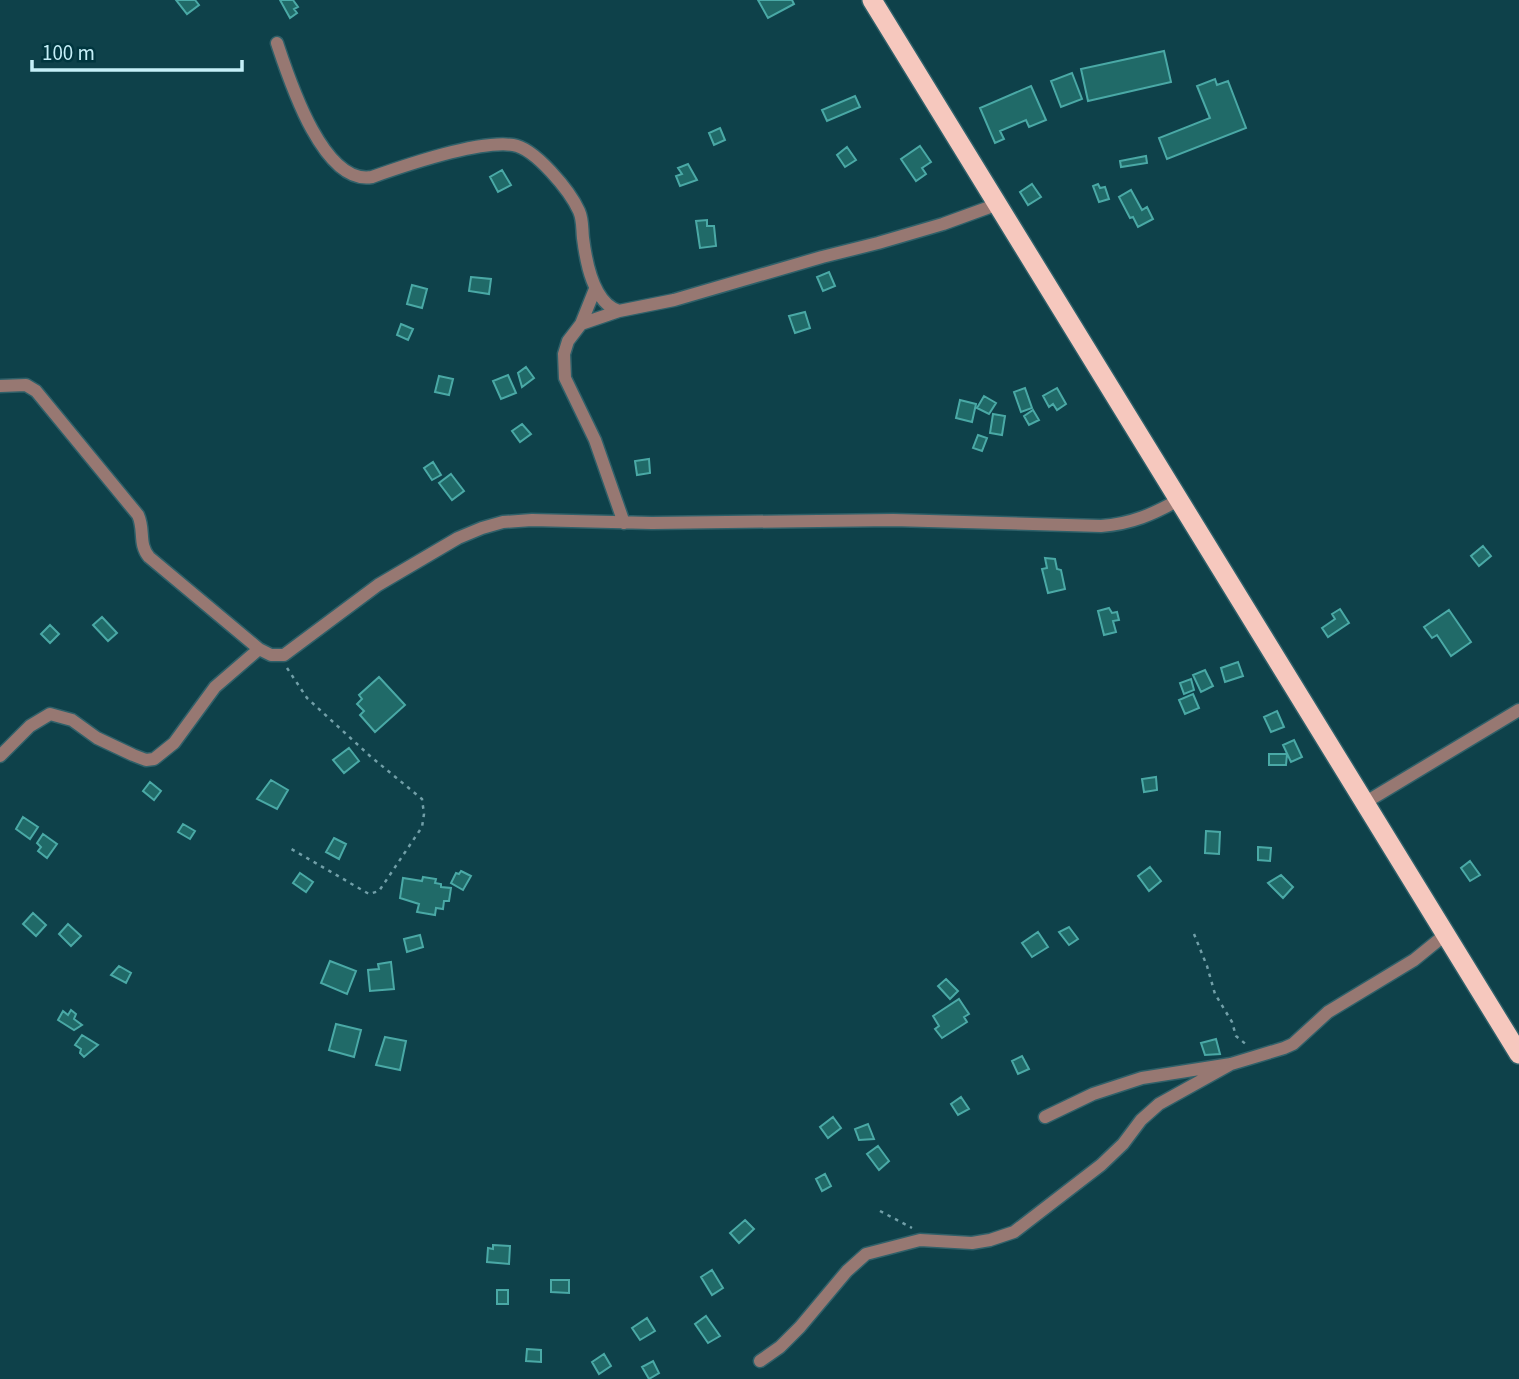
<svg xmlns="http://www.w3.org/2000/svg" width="1519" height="1379" viewBox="0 0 1519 1379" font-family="'Source Sans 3',sans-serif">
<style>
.building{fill:#206a68;stroke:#4aa9a6;stroke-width:2}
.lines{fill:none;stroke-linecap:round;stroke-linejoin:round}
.minor-casing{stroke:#2f6069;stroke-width:15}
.trunk-casing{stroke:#2f6069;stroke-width:22}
.path{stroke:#719fa8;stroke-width:2.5;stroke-dasharray:3.5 5;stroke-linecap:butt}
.minor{stroke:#977872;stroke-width:12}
.trunk{stroke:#f6c8be;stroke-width:19}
</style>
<rect width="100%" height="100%" fill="#0e414a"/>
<!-- building -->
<path class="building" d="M176 0H195L199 5 187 14Z
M280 0H293L298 7 294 9 297 13 290 18Z
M758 0H792L794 4 768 18Z
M1164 51 1171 82 1088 101 1081 69Z
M1072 73 1082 99 1061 107 1051 81Z
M1215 79 1217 85 1228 81 1246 128 1167 159 1159 138 1210 118 1197 86Z
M1031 86 1046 120 1029 127 1026 120 1000 131 1004 139 995 143 980 108Z
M855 96 860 107 827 121 822 110Z
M720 128 725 140 714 145 709 133Z
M920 146 931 162 922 168 926 174 916 181 901 159Z
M847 147 856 160 845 167 837 155Z
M1146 156 1147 163 1121 167 1120 161Z
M688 164 697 180 680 186 676 176 682 174 678 168Z
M502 170 511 185 498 192 490 177Z
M1032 184 1041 197 1028 205 1020 192Z
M1098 184 1100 188 1105 187 1109 199 1099 202 1093 186Z
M1131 190 1142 210 1147 207 1153 219 1138 227 1133 217 1130 218 1119 197Z
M707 220V226H714L716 246 700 248 696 221Z
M829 272 835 286 823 291 817 277Z
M471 277 491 279 489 294 469 291Z
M412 285 427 289 422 308 407 304Z
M805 312 810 328 795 333 789 316Z
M401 324 413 329 408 340 397 335Z
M526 367 534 378 522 387 518 373Z
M508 375 516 393 501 399 493 381Z
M439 376 453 379 449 395 435 392Z
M1025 388 1032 408 1021 412 1014 392Z
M1057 388 1066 404 1057 410 1053 404 1049 407 1043 396Z
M984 396 996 403 989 414 977 408Z
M960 400 976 404 972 422 956 418Z
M1033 410 1039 420 1029 425 1024 416Z
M993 414 1005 416 1002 435 990 433Z
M522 424 531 434 520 442 512 431Z
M978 435 987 438 982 451 973 448Z
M649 459 650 473 637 475 635 461Z
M433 462 441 475 432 480 424 468Z
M451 474 464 491 452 500 439 483Z
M1483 546 1491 556 1479 566 1471 556Z
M1045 558 1055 559 1057 569 1061 570 1065 589 1048 593 1042 569 1047 568Z
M1109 608 1112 613 1117 612 1119 620 1113 621 1116 632 1104 635 1098 611Z
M1340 609 1349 623 1328 637 1322 628 1335 619 1332 614Z
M1449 610 1471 642 1451 656 1437 635 1432 638 1424 627Z
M102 617 117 633 108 641 93 625Z
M50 625 59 634 50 643 41 634Z
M1238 662 1243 676 1225 682 1221 668Z
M1205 670 1213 686 1201 692 1193 675Z
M379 677 405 705 375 732 360 715 364 711 357 704 362 699 359 695Z
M1191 679 1194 690 1184 694 1180 683Z
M1193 694 1199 708 1185 714 1179 700Z
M1277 711 1284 727 1271 732 1264 717Z
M1294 740 1302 757 1291 762 1283 745Z
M349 748 359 761 344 773 333 760Z
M1269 754H1287L1286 765H1269Z
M1156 777 1157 790 1144 792 1142 779Z
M271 780 288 790 277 809 257 799Z
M150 782 161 791 154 800 143 791Z
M23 817 38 827 30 839 16 829Z
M183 824 195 831 190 839 178 832Z
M1206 831 1220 832 1219 854 1205 853Z
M43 834 57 844 47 858 38 851 41 847 37 843Z
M334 838 346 844 339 859 326 852Z
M1258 847 1271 848 1270 861 1258 860Z
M1470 861 1480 875 1470 881 1461 868Z
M1150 867 1161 881 1149 891 1138 876Z
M461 871 471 876 463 890 451 883 456 873 459 874Z
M300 873 313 882 306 892 293 883Z
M1281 875 1293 887 1283 898 1268 883Z
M423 877 436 879 435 883 441 884V887L451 888 449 901H444L443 909 436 908 435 915 417 912 419 904 400 898 403 878 422 881Z
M33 913 46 925 36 936 23 924Z
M68 924 81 936 71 946 59 934Z
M1069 927 1078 939 1069 945 1059 932Z
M1038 932 1048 947 1032 957 1022 943Z
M420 935 423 947 407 952 404 939Z
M330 961 356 971 347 994 321 983Z
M391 962 394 989 370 991 368 970 379 969 378 964Z
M119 966 131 973 126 983 111 975Z
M946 979 958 991 950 999 938 986Z
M959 999 969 1014 964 1017 967 1022 942 1038 935 1029 939 1026 933 1016Z
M71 1010 76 1014 74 1019 82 1025 74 1030 58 1020 63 1011 68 1015Z
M336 1024 361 1030 354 1057 329 1050Z
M82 1035 98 1045 84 1057 80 1053 81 1049 75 1045Z
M385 1037 406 1041 400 1070 376 1065Z
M1216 1039 1220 1054 1205 1055 1201 1043Z
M1022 1056 1029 1069 1018 1074 1012 1061Z
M961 1097 969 1109 958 1115 951 1104Z
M833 1117 841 1128 828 1138 820 1127Z
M868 1124 874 1139 859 1140 855 1129Z
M878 1146 889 1161 879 1170 867 1154Z
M825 1174 831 1186 822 1191 816 1179Z
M745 1220 754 1229 739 1243 730 1233Z
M493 1245 510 1246 509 1264 487 1262 488 1248 493 1249Z
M712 1270 723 1288 712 1295 701 1277Z
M551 1280H569V1293L551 1292Z
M497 1290H508V1304H497Z
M706 1316 720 1336 708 1343 695 1324Z
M647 1318 655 1331 640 1340 632 1328Z
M527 1349 541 1350V1362L526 1361Z
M604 1354 611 1366 599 1374 592 1362Z
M653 1361 659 1373 649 1379 642 1367Z"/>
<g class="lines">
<defs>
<path id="minor" d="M277 43C289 79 323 186 372 177 406 165 478 140 513 145 535 148 570 191 579 211 583 220 582 229 583 238 586 262 593 303 619 311L674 300 822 257 878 243 943 224 998 204
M595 289 581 324 568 341 564 354 565 378 595 440 624 523
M581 324 619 311
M0 386 26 385 36 391 138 515C145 530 138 544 149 557L259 649 271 655H284L378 585 458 538 482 528 503 522 532 520 652 523 893 520 1101 526C1131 524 1154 514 1180 499
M0 756 30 726 50 714 72 720 97 738 133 755 146 760 154 759 174 743 215 687 259 649
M1366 802 1519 710
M1045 1117 1093 1094 1142 1078 1231 1064 1284 1048 1293 1044 1328 1012 1414 960 1446 934
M760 1361 780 1347 800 1327 847 1271 866 1254 920 1240 972 1243 990 1240 1014 1232 1101 1165 1123 1144 1141 1120 1159 1104 1231 1064"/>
<path id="trunk" d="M872 0 1519 1054"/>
</defs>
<!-- minor casing -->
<use href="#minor" class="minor-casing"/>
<!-- trunk casing -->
<use href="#trunk" class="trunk-casing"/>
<!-- path -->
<path class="path" d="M287 668 307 698 370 756 422 799 424 814 422 827 379 891 369 894 288 847
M1194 934 1207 966 1215 994 1232 1022 1236 1036 1248 1046
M880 1211 912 1228"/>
<!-- minor -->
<use href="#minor" class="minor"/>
<!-- trunk -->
<use href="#trunk" class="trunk"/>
</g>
<!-- scale -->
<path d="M32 60v10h210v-10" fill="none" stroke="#c5eff8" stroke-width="3.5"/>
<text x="42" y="60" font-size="21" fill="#c5eff8" stroke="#00363f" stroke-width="5" paint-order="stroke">100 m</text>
</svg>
